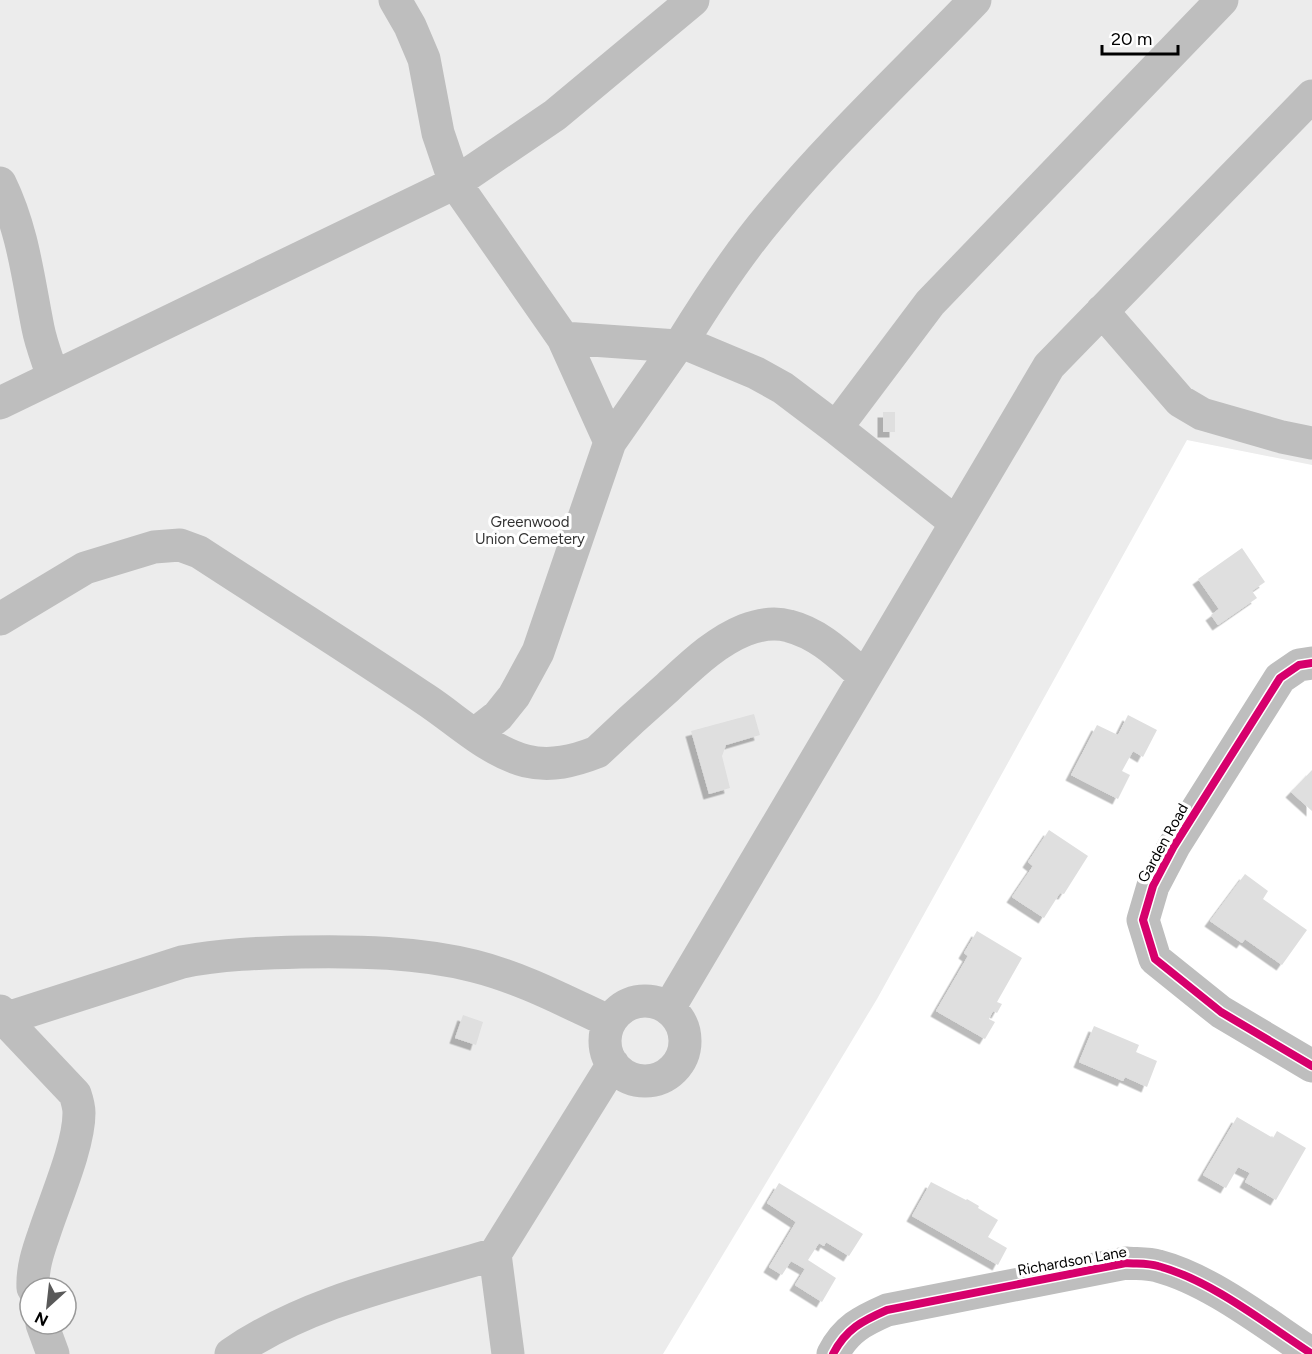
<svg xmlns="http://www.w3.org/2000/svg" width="1312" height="1354" viewBox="0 0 1312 1354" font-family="Figtree,sans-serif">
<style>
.green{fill:#ececec;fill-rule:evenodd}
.building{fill:#dfdfdf;filter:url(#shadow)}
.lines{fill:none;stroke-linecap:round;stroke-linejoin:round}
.minor{stroke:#bebebe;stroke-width:33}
.cycleway-casing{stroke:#fff;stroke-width:11}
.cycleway{stroke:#d6006c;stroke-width:8}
.labels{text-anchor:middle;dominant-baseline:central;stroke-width:6;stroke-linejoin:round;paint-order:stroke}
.park-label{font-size:15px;fill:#333;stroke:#fff}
.street-label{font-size:15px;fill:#000;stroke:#fff}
</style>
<defs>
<filter id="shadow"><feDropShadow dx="-5.5" dy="5.5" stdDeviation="0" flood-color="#0004"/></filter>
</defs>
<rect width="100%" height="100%" fill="#fff"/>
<!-- green -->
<path class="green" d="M0 0H1312V465L1187 440 877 999 663 1354H0ZM30 1288H66V1324H30Z"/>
<!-- building -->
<path class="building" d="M883 412H895V432H883Z
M1242 548 1265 582 1252 591 1257 598 1218 625 1211 615 1219 609 1198 579Z
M754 714 760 735 726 745 722 756 730 788 709 794 691 731Z
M1128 715 1157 730 1143 757 1133 751 1122 771 1130 775 1118 799 1071 775 1097 725 1118 735Z
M1312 770V811L1291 792Z
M1049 830 1088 856 1064 894 1060 893 1044 918 1012 897 1033 866 1028 862Z
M1245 874 1268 891 1263 899 1307 930 1282 965 1245 939 1242 943 1210 921Z
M977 931 1022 958 997 1002 1002 1004 997 1013 993 1011 989 1019 995 1022 985 1039 936 1011 968 956 964 953Z
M463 1015 483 1022 476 1045 455 1038Z
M1094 1026 1139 1045 1136 1052 1157 1061 1147 1087 1125 1077 1123 1081 1079 1062Z
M1237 1117 1273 1138 1277 1131 1306 1148 1276 1200 1245 1182 1250 1173 1238 1167 1226 1188 1203 1175Z
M931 1182 966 1200 967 1199 979 1206 978 1208 998 1220 988 1237 1007 1248 998 1265 912 1216Z
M779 1183 863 1234 849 1256 826 1242 824 1246 819 1243 808 1260 836 1278 822 1302 795 1285 805 1269 791 1261 782 1275 769 1267 796 1222 767 1203Z"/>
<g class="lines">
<!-- minor -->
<path class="minor" d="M0 183C23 230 28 278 38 328 41 344 48 361 53 377
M1102 311 1180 401 1202 414 1282 437 1312 443
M563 338 455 183 555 115 693 0
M682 342 756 373 783 388 836 428
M677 346 563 338 610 442 677 346 682 342C709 298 738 254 771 215 834 139 907 71 975 0
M0 403 455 183 438 133 424 59 410 26 395 0
M955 522 836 428 930 303 1222 0
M0 619 85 568 154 547 180 545 199 552C274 601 351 649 425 699 457 720 488 751 526 761 551 767 574 761 597 752 620 730 644 708 668 687 691 666 715 642 745 630 758 625 775 622 789 626 820 634 841 656 864 676
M1312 663 1299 665 1280 678 1174 846 1153 886 1143 920 1155 959 1221 1012 1312 1066
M475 734 498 716 514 696 538 652 610 442
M605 1041a40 40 0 1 1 80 0a40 40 0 1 1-80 0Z
M669 1008 1049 366 1312 96
M0 1011 4 1019 182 962C221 954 261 953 301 952 358 951 418 952 474 966 522 978 565 1001 610 1022
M0 1022 4 1019 75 1094C77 1100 79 1106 79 1113 79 1146 55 1200 44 1234 38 1251 32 1269 33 1288
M495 1254 508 1354
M42 1324 53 1354
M231 1354C309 1300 406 1281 495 1254L613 1064
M833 1354C846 1329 862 1321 887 1310L1126 1263C1136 1264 1148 1263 1158 1266 1211 1280 1266 1324 1312 1354"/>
<defs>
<path id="cycleway" d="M1312 663 1299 665 1280 678 1174 846 1153 886 1143 920 1155 959 1221 1012 1312 1066
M833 1354C846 1329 862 1321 887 1310L1126 1263C1136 1264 1148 1263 1158 1266 1211 1280 1266 1324 1312 1354"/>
</defs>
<!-- cycleway casing -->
<use href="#cycleway" class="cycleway-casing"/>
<!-- cycleway -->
<use href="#cycleway" class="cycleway"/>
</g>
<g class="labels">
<!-- park labels -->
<g class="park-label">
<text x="530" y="522">Greenwood<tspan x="530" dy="17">Union Cemetery</tspan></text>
</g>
<!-- street labels -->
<g class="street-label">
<text transform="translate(1163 843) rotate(-61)">Garden Road</text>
<text transform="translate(1072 1261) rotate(-10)">Richardson Lane</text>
</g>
</g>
<!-- north arrow -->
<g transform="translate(48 1306) rotate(207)"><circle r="28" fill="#ffffff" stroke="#999999" stroke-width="1.5"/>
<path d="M0-4.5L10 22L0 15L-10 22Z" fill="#595959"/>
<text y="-9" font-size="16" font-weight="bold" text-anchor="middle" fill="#000000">N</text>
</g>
<!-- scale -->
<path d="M1102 45v9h76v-9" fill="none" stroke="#000000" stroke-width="3"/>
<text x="1111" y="45" font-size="18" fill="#000000" stroke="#ffffff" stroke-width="4.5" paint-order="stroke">20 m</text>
</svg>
